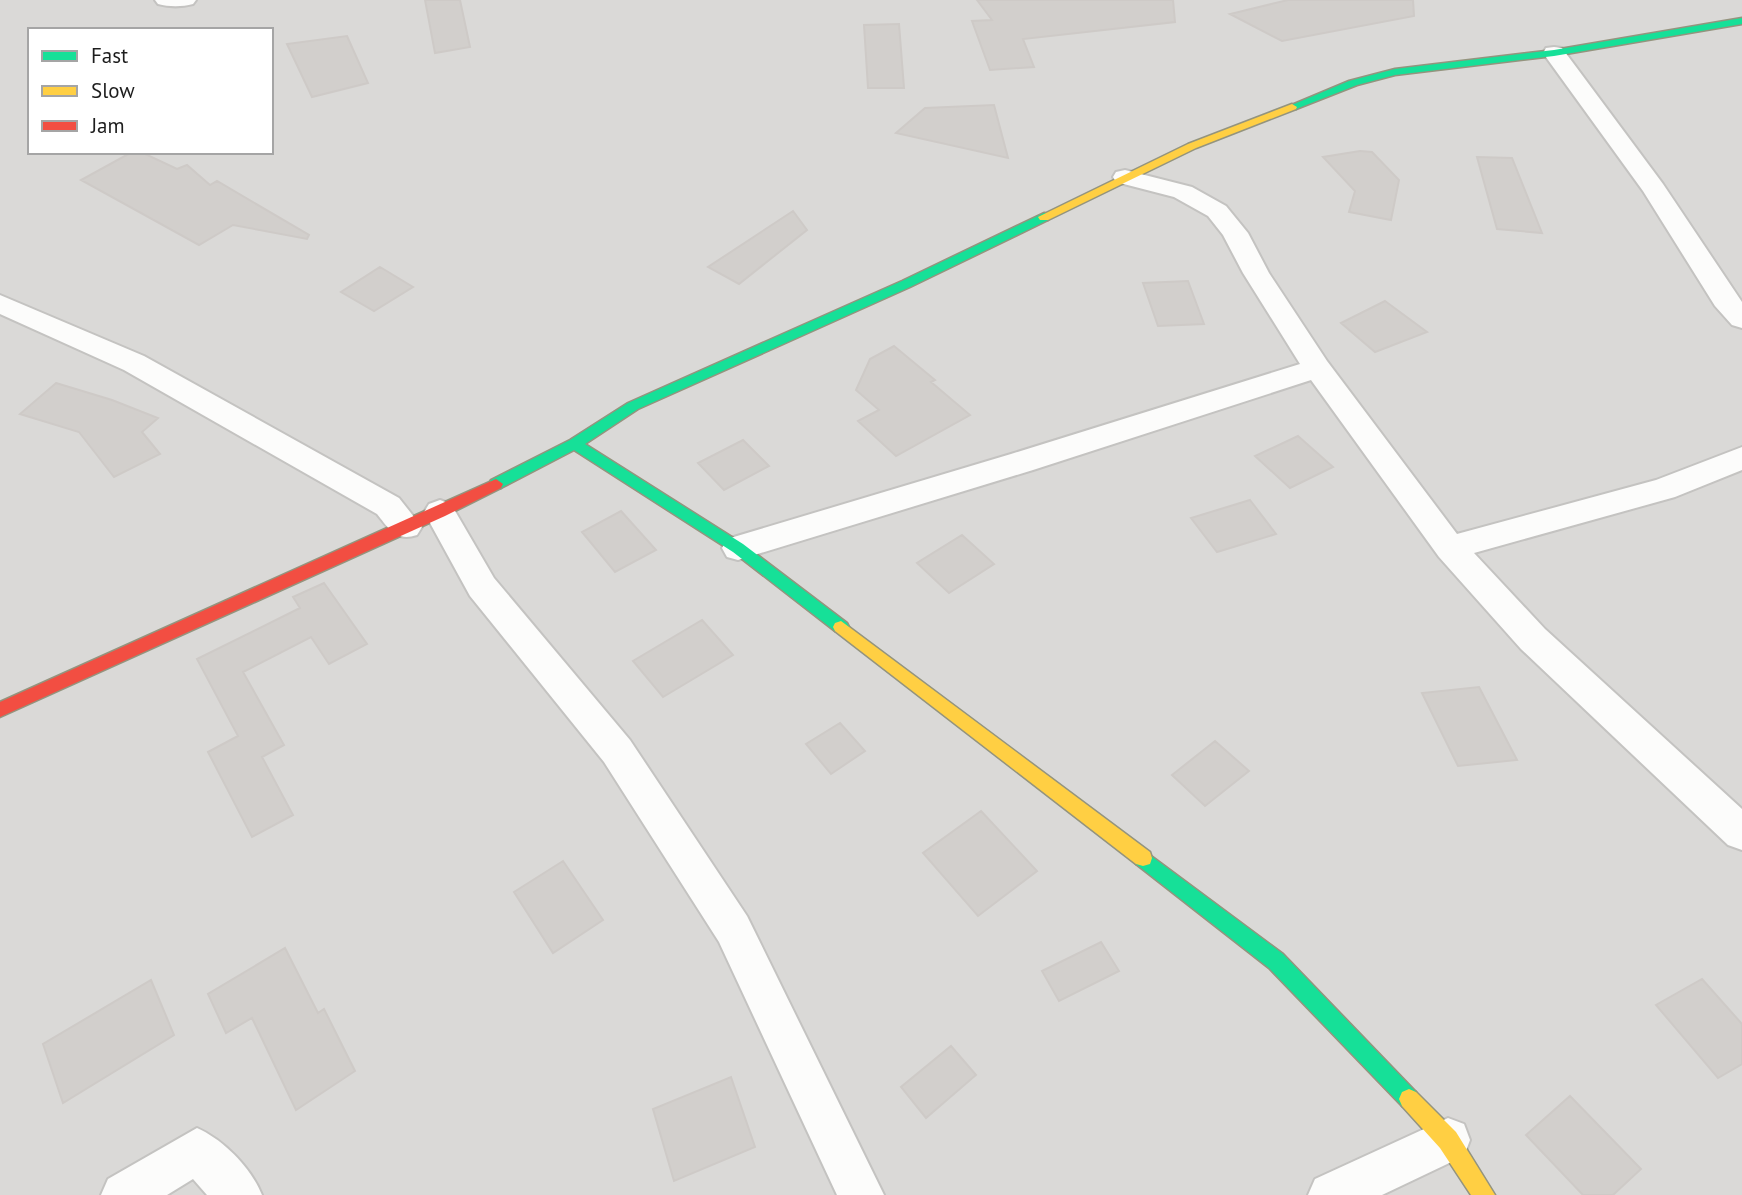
<svg xmlns="http://www.w3.org/2000/svg" width="1742" height="1195" viewBox="0 0 1742 1195" font-family="'PT Sans',sans-serif">
<style>
.residential{fill:#dad9d7;fill-rule:evenodd}
.building{fill:#d2cfcc;stroke:#cecac7;stroke-width:2}
.lines{fill:none;stroke-linecap:round;stroke-linejoin:round}
.street-casing{stroke:#c4c3c1;stroke-width:4}
.fast-casing{stroke:#94947e;stroke-width:3}
.slow-casing{stroke:#94947e;stroke-width:3}
.jam-casing{stroke:#94947e;stroke-width:3}
.street{fill:#fcfcfb;fill-rule:evenodd}
.fast{fill:#16e098;fill-rule:evenodd}
.slow{fill:#ffcf43;fill-rule:evenodd}
.jam{fill:#f24e42;fill-rule:evenodd}
</style>
<rect width="100%" height="100%" fill="#ebe9e5"/>
<!-- residential -->
<path class="residential" d="M0 0H1742V1195H0ZM30 30H271V152H30Z"/>
<!-- building -->
<path class="building" d="M425 0H460L470 47 435 53Z
M977 0H1173L1175 22 1023 39 1034 67 990 70 972 21 992 20Z
M1288 0H1413L1414 16 1282 41 1230 14Z
M899 24 904 88H868L864 25Z
M347 36 368 83 312 97 287 44Z
M994 105 1008 158 896 133 925 108Z
M1360 151 1372 152 1399 180 1391 220 1349 212 1355 191 1323 157Z
M132 152H141L177 169 187 165 210 185 217 181 309 235 307 239 233 225 199 245 81 180Z
M1477 157 1512 158 1542 233 1497 229Z
M793 211 807 230 739 284 708 267Z
M380 267 413 287 374 311 341 292Z
M1188 281 1204 324 1158 326 1143 283Z
M1385 301 1427 332 1375 352 1341 323Z
M894 346 935 380 931 382 970 415 896 456 858 421 879 410 856 390 870 359Z
M56 383 112 400 158 418 142 432 160 454 114 477 79 432 20 414Z
M1298 436 1333 467 1290 488 1255 456Z
M743 440 769 466 724 490 698 463Z
M1250 500 1276 534 1217 552 1191 518Z
M621 511 656 550 615 572 582 532Z
M962 535 994 564 949 593 917 563Z
M324 583 367 644 329 664 311 637 243 672 284 745 262 757 293 815 252 837 208 752 238 736 197 659 300 608 293 597Z
M702 620 733 655 663 697 633 661Z
M1479 687 1517 760 1458 766 1422 693Z
M840 723 865 751 831 774 806 744Z
M1215 741 1249 771 1205 806 1172 775Z
M981 811 1037 871 978 916 923 853Z
M563 861 603 920 553 953 514 892Z
M1101 942 1119 971 1059 1001 1042 971Z
M285 948 318 1013 324 1009 355 1071 296 1110 252 1018 226 1033 208 994Z
M1702 979 1742 1024V1064L1718 1078 1656 1005Z
M151 980 174 1035 63 1103 43 1044Z
M951 1046 976 1075 926 1118 901 1087Z
M731 1077 755 1147 674 1181 653 1109Z
M1570 1096 1641 1169 1613 1195H1583L1526 1135Z"/>
<g class="lines">
<defs>
<path id="street" d="M155 0H196L193 4C182 7 169 7 158 4Z
M1554 47 1562 48 1663 184 1742 302V328L1732 325 1715 306 1643 191 1543 53 1546 48Z
M1125 170 1192 187 1226 206 1248 233 1269 273 1327 361 1457 534 1656 480 1742 447V470L1675 497 1474 553 1545 629 1742 809V850L1728 845 1521 649 1439 557 1311 380 1033 470 738 560 727 557 722 548 727 539 1011 454 1300 364 1243 273 1223 235 1208 216 1174 197 1116 182 1113 177 1116 172Z
M0 295 144 356 399 498 422 527 417 535C396 542 389 529 377 514L124 370 0 314Z
M440 500 451 504 494 578 630 740 747 916 884 1195H837L719 942 604 762 470 596 424 512 429 504Z
M1448 1118 1464 1124 1470 1140 1464 1156 1382 1195H1308L1315 1179Z
M197 1128C224 1140 251 1168 262 1195H207L193 1179 167 1195H101L108 1179Z"/>
<path id="fast" d="M1742 18V24L1554 56 1395 75 1357 85 1296 109 1287 107 1349 81 1395 69 1554 50Z
M1044 213 1048 214V220L910 287 638 409 585 444 743 544 847 623 849 627 847 631H835L733 552 574 450 501 488 496 489 489 484 491 480 570 440 628 403 902 281Z
M1143 850 1283 954 1416 1092 1419 1099 1416 1106 1409 1109 1402 1106 1269 968 1136 864 1134 858 1136 852Z"/>
<path id="slow" d="M1292 104 1297 107 1296 109 1196 148 1048 220H1040L1038 217 1188 144Z
M841 621 1150 852 1152 858 1150 864 1143 866 1136 864 835 631 833 627 835 623Z
M1409 1089 1416 1092 1456 1132 1495 1195H1471L1440 1148 1402 1106 1399 1099 1402 1092Z"/>
<path id="jam" d="M496 479 503 484 501 488 445 516 0 717V702Z"/>
</defs>
<!-- street casing -->
<use href="#street" class="street-casing"/>
<!-- fast casing -->
<use href="#fast" class="fast-casing"/>
<!-- slow casing -->
<use href="#slow" class="slow-casing"/>
<!-- jam casing -->
<use href="#jam" class="jam-casing"/>
<!-- street -->
<use href="#street" class="street"/>
<!-- fast -->
<use href="#fast" class="fast"/>
<!-- slow -->
<use href="#slow" class="slow"/>
<!-- jam -->
<use href="#jam" class="jam"/>
</g>
<!-- legend -->
<rect x="28" y="28" width="245" height="126" fill="#ffffff" stroke="#a5a5a5" stroke-width="2"/>
<rect x="42" y="51" width="35" height="10" fill="#16e098" stroke="#a5a5a5" stroke-width="2"/>
<text x="91" y="63" font-size="21" fill="#1d1d1d">Fast</text>
<rect x="42" y="86" width="35" height="10" fill="#ffcf43" stroke="#a5a5a5" stroke-width="2"/>
<text x="91" y="98" font-size="21" fill="#1d1d1d">Slow</text>
<rect x="42" y="121" width="35" height="10" fill="#f24e42" stroke="#a5a5a5" stroke-width="2"/>
<text x="91" y="133" font-size="21" fill="#1d1d1d">Jam</text>
</svg>
